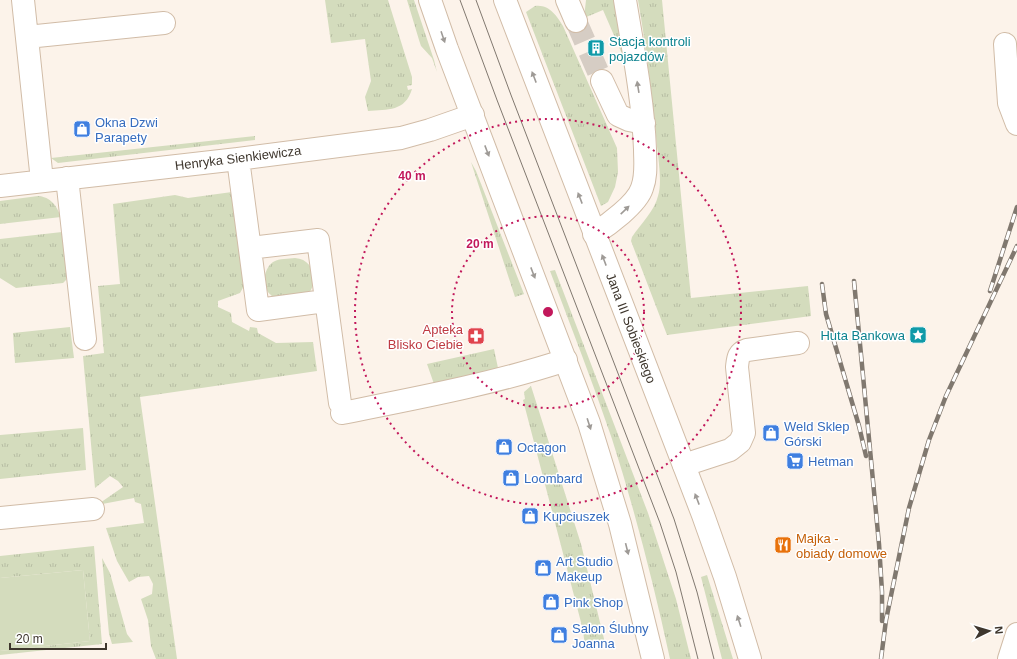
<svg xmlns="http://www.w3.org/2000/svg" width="1017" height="659" viewBox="0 0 1017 659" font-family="Arial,sans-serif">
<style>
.grass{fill:url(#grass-tufts)}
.pitch{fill:#d4dcbd}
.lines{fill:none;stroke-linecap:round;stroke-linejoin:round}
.minor-tunnel{stroke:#d6cdc4;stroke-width:22;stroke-dasharray:22 11;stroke-linecap:butt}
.minor-casing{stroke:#d1bca7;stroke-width:24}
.major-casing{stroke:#d1bca7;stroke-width:24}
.minor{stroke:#fff;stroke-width:22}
.major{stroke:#fff;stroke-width:22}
.tram{stroke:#80786f;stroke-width:1}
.rail-casing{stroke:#80786f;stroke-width:4.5}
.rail{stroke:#fff;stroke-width:3;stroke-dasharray:9;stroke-linecap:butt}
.oneway{fill:#9e9a96}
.ring{fill:none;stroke:#c2185b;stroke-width:2;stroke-dasharray:2 4}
.labels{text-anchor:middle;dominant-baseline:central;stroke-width:3;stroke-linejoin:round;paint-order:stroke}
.culture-label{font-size:13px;fill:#0d838f;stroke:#fff;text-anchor:start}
.shop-label{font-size:13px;fill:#366cbe;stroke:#fff;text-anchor:start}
.street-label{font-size:13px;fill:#3e362d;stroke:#fff}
.health-label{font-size:13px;fill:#be3a42;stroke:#fff;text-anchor:end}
.food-label{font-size:13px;fill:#c56008;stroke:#fff;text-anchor:start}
.centre{fill:#c2185b;stroke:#fff;stroke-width:2}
.ring-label{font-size:12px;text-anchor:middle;font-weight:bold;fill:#c2185b;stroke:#fff;stroke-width:3;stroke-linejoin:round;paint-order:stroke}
</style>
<defs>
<pattern id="grass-tufts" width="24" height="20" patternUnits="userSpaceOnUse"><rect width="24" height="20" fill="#d4dcbd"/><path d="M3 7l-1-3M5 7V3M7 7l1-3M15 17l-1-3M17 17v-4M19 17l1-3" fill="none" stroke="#b7bda3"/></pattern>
</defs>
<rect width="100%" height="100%" fill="#fcf3ea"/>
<!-- grass -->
<path class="grass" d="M325 0H388L412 77V85L407 86 408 90 412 89C405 112 388 109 368 111L365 97 371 81 365 39 331 43Z
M407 0H414L434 60 437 72 432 58 421 46 419 40Z
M586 0H616L629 70 603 10 584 18Z
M638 0H662L691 298 808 286 811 316 667 335 631 241 632 237C640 225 655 210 658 196 663 181 657 152 656 136 651 90 646 45 638 0Z
M535 6C549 4 557 16 563 26L617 148 618 172 615 187 608 202 601 206 526 12Z
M255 136V140L58 163 51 158Z
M471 162 476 171 524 294 515 297Z
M232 192 244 286 240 293 218 301V307L231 313 232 322 249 331 250 327 257 328 258 333 276 343 313 342 317 371 140 397 177 659H156L151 646 148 620 141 599 152 594 153 584 149 576 138 577 129 582 117 561 106 528 144 523 141 504 135 502 134 498 97 505 123 487 118 481 110 476 95 488 83 356 104 353 98 286 120 284 113 204 175 195 188 198Z
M38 196C51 197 56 205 61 217L0 224V201Z
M62 232 67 276 66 280 63 283 16 288 0 278V239Z
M295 258C314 259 319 282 308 294L274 298C271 295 267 292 266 288 262 279 266 267 273 262 280 258 288 259 295 258Z
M555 270 648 513 676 599 691 659H670C654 585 635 511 612 439 593 383 571 327 550 271Z
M70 327 74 358 15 363 13 333Z
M494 349 498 368 436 384H434L427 364Z
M531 386 581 544 605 643 585 647 583 630 523 400 525 399 524 392Z
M83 428 86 470 0 479V435Z
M94 546 102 644 0 655V651L90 641 83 570 0 578V556Z
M102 558 110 573 127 634 133 642 112 644 109 634Z
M707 575 733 659H722L701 577Z"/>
<!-- pitch -->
<path class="pitch" d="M83 570 90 641 0 651V578Z"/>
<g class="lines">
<!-- minor-tunnel -->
<path class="minor-tunnel" d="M576 21 602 81"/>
<defs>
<path id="minor" d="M23 0 42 181
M567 0 576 21
M27 37 164 23
M1005 44 1009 103 1017 124
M602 81 618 115 629 120 644 123
M238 159 258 310 325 301
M67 178 85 339
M0 186 238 159 401 138 430 130 473 115
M594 234C608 225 637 204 642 188 647 175 645 162 645 149 643 99 633 49 625 0
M250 248 318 240 340 403
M342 413C417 398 493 384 566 360
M684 465 730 450 740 442 744 433 737 367C738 358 738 353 747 350L798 343
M0 518 93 509
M1009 659 1017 634"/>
<path id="major" d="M430 0 447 49 589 423 620 524 653 659
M505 0 703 515 725 577 750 659"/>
</defs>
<!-- minor casing -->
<use href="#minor" class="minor-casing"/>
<!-- major casing -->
<use href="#major" class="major-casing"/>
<!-- minor -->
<use href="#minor" class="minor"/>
<!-- major -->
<use href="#major" class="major"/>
<!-- tram -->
<path class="tram" d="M460 0 497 100 660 523 676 572 698 659
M476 0 511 95 674 519 697 592 714 659"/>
<defs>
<path id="rail" d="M854 281 879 544 882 592V621
M822 284 826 314 859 426 866 456
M990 291 1017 207
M881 659 886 620 909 508 929 440 946 396 1017 246"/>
</defs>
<!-- rail casing -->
<use href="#rail" class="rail-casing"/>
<!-- rail -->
<use href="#rail" class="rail"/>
</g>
<!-- one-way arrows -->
<defs><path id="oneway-solid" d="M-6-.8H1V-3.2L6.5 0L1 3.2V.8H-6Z"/></defs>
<g class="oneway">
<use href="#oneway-solid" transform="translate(443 37) rotate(71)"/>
<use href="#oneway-solid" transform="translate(534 77) rotate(-111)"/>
<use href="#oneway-solid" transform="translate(638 87) rotate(-99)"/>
<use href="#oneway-solid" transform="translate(487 151) rotate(69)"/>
<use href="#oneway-solid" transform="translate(580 198) rotate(-111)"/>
<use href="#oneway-solid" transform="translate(625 210) rotate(-44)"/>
<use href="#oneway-solid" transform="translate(604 260) rotate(-111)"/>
<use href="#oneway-solid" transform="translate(533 273) rotate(69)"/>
<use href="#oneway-solid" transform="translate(589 424) rotate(72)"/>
<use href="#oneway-solid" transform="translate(697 499) rotate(-111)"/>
<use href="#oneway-solid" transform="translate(627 549) rotate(76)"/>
<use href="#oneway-solid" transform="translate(739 621) rotate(-108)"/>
</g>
<!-- distance rings -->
<g class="ring">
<circle cx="548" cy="312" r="96"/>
<circle cx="548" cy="312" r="193"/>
</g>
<!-- icons -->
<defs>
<symbol id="building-square" viewBox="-11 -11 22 22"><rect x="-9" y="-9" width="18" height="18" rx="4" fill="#0f9aa8" stroke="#fff"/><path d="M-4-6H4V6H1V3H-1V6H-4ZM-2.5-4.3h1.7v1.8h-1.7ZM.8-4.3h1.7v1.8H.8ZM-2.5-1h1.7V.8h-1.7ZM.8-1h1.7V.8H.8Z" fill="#fff"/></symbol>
<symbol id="shop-square" viewBox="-11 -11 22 22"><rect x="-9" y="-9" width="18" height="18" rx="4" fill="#3f7fe0" stroke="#fff"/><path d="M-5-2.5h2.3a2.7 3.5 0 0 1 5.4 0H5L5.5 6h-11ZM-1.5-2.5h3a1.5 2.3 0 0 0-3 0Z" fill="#fff"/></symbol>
<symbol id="sight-square" viewBox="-11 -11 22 22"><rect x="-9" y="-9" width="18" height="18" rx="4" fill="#0f9aa8" stroke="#fff"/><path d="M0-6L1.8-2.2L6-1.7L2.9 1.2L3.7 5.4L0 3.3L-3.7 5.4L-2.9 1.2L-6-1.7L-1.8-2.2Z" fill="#fff"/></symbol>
<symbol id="pharmacy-square" viewBox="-11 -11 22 22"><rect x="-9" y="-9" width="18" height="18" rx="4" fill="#e0444e" stroke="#fff"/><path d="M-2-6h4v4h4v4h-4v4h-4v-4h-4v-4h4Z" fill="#fff"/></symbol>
<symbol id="supermarket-square" viewBox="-11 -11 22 22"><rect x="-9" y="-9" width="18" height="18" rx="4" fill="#3f7fe0" stroke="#fff"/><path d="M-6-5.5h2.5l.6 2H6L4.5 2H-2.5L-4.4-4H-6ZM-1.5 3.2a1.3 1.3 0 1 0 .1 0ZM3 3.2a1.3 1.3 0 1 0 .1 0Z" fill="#fff"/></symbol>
<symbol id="restaurant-square" viewBox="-11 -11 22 22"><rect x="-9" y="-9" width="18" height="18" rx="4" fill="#e8710a" stroke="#fff"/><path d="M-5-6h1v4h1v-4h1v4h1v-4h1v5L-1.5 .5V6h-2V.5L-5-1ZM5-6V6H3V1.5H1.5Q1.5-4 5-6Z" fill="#fff"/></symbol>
</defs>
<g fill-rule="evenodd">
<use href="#building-square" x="586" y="38" width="20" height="20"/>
<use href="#shop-square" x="72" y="119" width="20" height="20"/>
<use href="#sight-square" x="908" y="325" width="20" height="20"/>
<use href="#pharmacy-square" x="466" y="326" width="20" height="20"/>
<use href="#shop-square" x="761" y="423" width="20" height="20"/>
<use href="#shop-square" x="494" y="437" width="20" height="20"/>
<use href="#supermarket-square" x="785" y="451" width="20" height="20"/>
<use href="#shop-square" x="501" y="468" width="20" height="20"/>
<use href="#shop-square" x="520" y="506" width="20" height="20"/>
<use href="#restaurant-square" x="773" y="535" width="20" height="20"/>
<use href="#shop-square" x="533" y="558" width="20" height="20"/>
<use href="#shop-square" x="541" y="592" width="20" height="20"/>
<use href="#shop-square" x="549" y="625" width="20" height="20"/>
</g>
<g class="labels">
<!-- culture labels -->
<g class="culture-label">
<text x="609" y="41">Stacja kontroli<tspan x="609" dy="15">pojazdów</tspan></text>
<text x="905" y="335" text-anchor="end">Huta Bankowa</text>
</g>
<!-- shop labels -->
<g class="shop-label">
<text x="95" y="122">Okna Dzwi<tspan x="95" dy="15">Parapety</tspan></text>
<text x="784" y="426">Weld Sklep<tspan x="784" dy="15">Górski</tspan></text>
<text x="517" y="447">Octagon</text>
<text x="808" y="461">Hetman</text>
<text x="524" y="478">Loombard</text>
<text x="543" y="516">Kupciuszek</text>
<text x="556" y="561">Art Studio<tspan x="556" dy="15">Makeup</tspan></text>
<text x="564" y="602">Pink Shop</text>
<text x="572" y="628">Salon Ślubny<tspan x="572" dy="15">Joanna</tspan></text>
</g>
<!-- street labels -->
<g class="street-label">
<text transform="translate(238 158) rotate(-7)">Henryka Sienkiewicza</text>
<text transform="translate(631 328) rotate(69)">Jana III Sobieskiego</text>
</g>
<!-- health labels -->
<g class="health-label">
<text x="463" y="329">Apteka<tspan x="463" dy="15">Blisko Ciebie</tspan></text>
</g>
<!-- food labels -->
<g class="food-label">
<text x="796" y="538">Majka -<tspan x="796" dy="15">obiady domowe</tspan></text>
</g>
</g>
<circle cx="548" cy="312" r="6" class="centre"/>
<g class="ring-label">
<text x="412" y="180">40 m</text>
<text x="480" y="248">20 m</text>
</g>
<!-- north arrow -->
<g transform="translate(989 631) rotate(85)" stroke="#ffffff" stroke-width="3" paint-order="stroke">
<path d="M0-3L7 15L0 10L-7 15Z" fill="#3e362d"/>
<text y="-6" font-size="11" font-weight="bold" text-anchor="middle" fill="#3e362d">N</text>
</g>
<!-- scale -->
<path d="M10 643v6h96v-6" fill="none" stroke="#3e362d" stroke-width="2"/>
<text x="16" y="643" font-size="12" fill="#3e362d" stroke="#ffffff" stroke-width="3" paint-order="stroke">20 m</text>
</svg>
